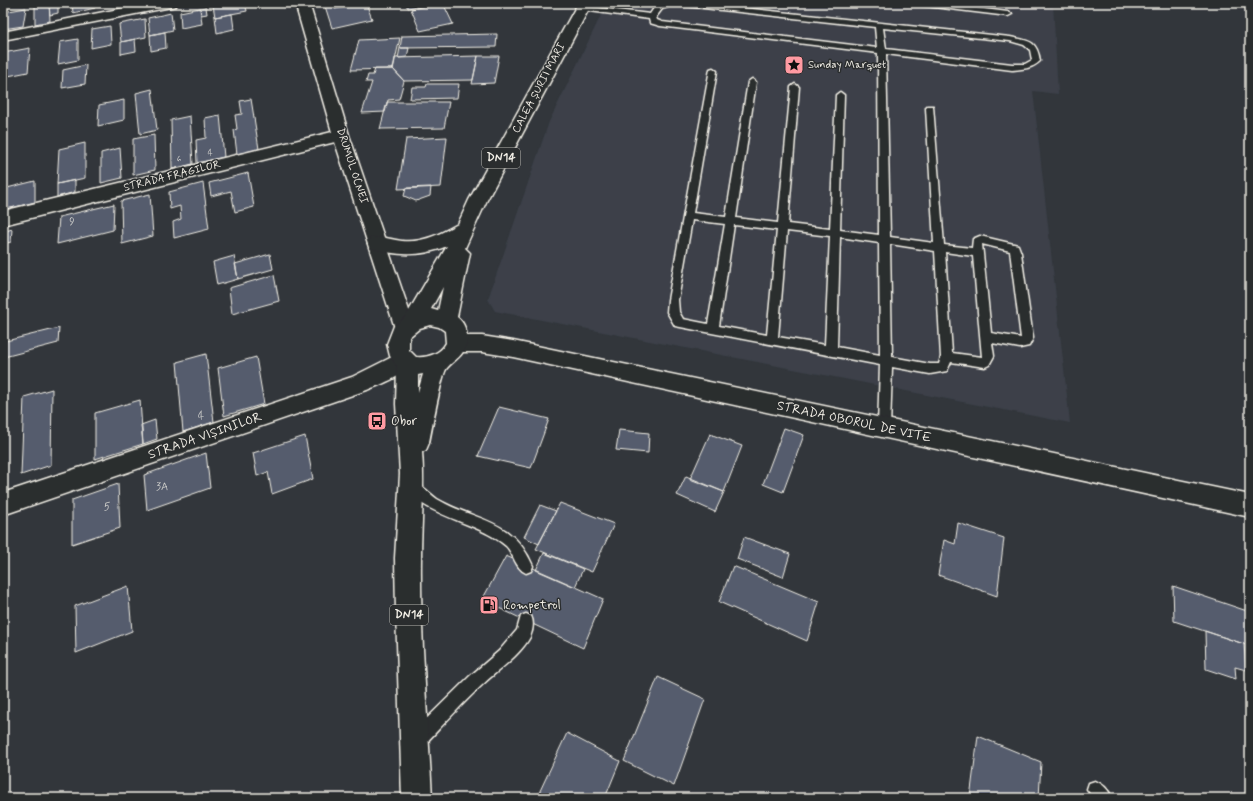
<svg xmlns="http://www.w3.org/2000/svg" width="1253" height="801" viewBox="0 0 1253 801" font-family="Mynerve,sans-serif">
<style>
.built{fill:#3c414a}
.building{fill:#545c6d;stroke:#f4f1e8}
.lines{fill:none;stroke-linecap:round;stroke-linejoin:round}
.service-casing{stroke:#f4f1e8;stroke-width:3}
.minor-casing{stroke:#f4f1e8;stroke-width:3}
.primary-casing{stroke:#f4f1e8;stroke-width:3}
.service{fill:#2a2d2e;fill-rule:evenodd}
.minor{fill:#2a2d2e;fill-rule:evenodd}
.primary{fill:#2a2d2e;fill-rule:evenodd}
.labels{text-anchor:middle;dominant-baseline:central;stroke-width:3;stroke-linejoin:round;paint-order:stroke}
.far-number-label{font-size:9px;fill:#ccccc9}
.far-poi-label{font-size:11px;fill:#f4f1e8;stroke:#2a2d2e;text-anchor:start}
.far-street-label{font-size:11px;fill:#f4f1e8;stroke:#2a2d2e}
.number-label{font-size:11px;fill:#ccccc9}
.shield{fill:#2a2d2e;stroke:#b7b6b0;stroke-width:1}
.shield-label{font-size:12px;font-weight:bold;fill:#f4f1e8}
.poi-label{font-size:13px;fill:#f4f1e8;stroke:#2a2d2e;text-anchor:start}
.street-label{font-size:13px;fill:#f4f1e8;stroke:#2a2d2e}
</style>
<rect width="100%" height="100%" fill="#32363b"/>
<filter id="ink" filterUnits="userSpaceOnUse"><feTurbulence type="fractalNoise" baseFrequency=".025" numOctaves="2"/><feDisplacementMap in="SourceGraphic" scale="8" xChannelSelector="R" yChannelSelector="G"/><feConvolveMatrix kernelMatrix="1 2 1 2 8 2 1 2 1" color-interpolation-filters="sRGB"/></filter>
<g filter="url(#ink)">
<!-- built -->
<path class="built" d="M607 3H1053L1058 94 1033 91 1070 423 495 311 488 299 549 122Z"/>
<!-- building -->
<path class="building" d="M43 3H49L50 21 35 24V5Z
M58 3V13L50 15 49 5Z
M72 3H94L95 8 73 13Z
M222 3H245L247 11 215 17 213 5Z
M324 3H333L335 9 366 3 372 19 332 28Z
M405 3H432L408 8Z
M443 3 453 24 420 31 411 9Z
M206 7 207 14 201 15 200 8Z
M26 8 23 26 3 29V12Z
M200 8 202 24 181 28 180 12Z
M171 13 173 30 150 35 148 18Z
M232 14 234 29 217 33 215 17Z
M145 19 146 37 121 42 119 24Z
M110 26 111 44 91 48 92 29Z
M165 32 166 48 151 51 150 35Z
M497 34 496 47 400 48 402 36Z
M400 38 393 69 351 70 359 40Z
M78 39V60L58 64 60 42Z
M135 39 136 51 121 54V42Z
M30 48 28 72 3 77V53Z
M400 48H409L407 57 398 58Z
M478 56 473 80 404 81 393 69 395 58Z
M478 56H499L494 83 472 84Z
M86 65 85 84 62 88 63 70Z
M375 69H393L404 81 399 99 388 100 385 112 362 113 372 82H366L368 75H373Z
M427 84H459L457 98 410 99 412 87H426Z
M152 89 157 130 140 134 136 93Z
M251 99 259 149 237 154 234 130 237 129 235 115 242 114 240 101Z
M124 100V120L98 126 99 105Z
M387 102H449L444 128 380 129Z
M220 115 224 157 197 163 196 140 206 138 205 118Z
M190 116 193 164 172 169 171 120Z
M154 135 155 170 133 175V139Z
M447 137 441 187 398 189 406 139Z
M85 143V178L57 184 59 149Z
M120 148 122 178 101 183V153Z
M248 173 254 207 235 212 231 191 211 196 209 183Z
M75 180V192L57 197V184Z
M35 181V202L3 210V189Z
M203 183 209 229 174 238 173 222 181 219 180 206 170 209 169 192Z
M431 187 430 196 416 201 404 196 406 188Z
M150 194 153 236 122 244 121 201Z
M114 204 113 230 57 244 59 217Z
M12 229 11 242 3 244V232Z
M270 254 273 269 238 279 235 264Z
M234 256 238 279 217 285 213 262Z
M274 275 279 301 232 314 229 288Z
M59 328 58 343 4 357 6 341Z
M206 354 214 422 183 432 177 362Z
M256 357 264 404 224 416 218 368Z
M52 389 51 465 21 475 24 397Z
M140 400 143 444 95 459V413Z
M499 407 549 419 531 468 478 456Z
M155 420 157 439 143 444 141 425Z
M784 428 804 435 783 492 763 484Z
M619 430 649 433 648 453 616 450Z
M710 434 742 446 724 492 690 479Z
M305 436 313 479 272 494 268 472 257 476 253 453Z
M206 453 210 488 147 510 144 475Z
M686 476 724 492 715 512 677 495Z
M118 484 120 528 72 544V500Z
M560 503 614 524 592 572 536 549Z
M540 505 556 511 539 544 524 537Z
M958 523 1004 538 997 596 938 575 944 540 955 544Z
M4 525V570H3V526Z
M744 537 790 554 783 577 737 559Z
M544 553 583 569 575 587 536 570Z
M506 556 603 599 583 648 482 600Z
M733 566 819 602 807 641 719 602Z
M128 586 132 631 76 653 75 606Z
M1173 586 1250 612V646L1174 621Z
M1205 631 1244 644 1246 670 1235 667 1236 679 1206 669Z
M658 677 705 699 674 786 624 761Z
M567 733 620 761 605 798H548L539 793Z
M978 736 1041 762 1039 798H970Z"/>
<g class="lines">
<defs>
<path id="service" d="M665 3H697L1010 37C1029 41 1037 40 1040 61 1032 69 1022 69 1012 70L886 54 890 237 934 243 926 108 927 106H933L944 245 972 248 973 239 980 236 1018 245 1021 253 1033 338 1029 346 1020 348 992 343 994 356 989 365 985 367 951 362 947 371 930 374 892 367 890 428 888 432 884 433 880 432 878 428 880 365 675 326 667 312 668 300 710 69 713 68 717 71 693 213 726 217 748 82 752 79 756 82 736 218 778 223 791 87 795 84 799 87 788 224 830 229 836 95 840 92 844 95 840 230 879 235 878 53 660 26 650 23 649 19 582 10 578 8 582 6 650 14 656 5ZM670 6H685L875 27 877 48 662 22 657 20 656 17 662 9ZM883 28 1010 41 1024 45 1030 50 1032 60 1025 64H1012L886 49ZM692 220 725 224 708 324 683 319 679 312 678 300ZM734 225 777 230 767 335 719 326ZM787 231 830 236 825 345 778 337ZM840 237 879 243 880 355 837 347ZM890 244 935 251 941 357 939 364H930L892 357ZM982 244 1010 251 1021 338 991 333ZM945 252 973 256 982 357 952 353Z
M913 3H936L1008 12 1012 14 1008 16 917 5Z
M412 481C422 485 429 493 437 499 476 522 512 517 533 566L531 571 526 573C515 568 514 554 506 546 501 542 494 537 488 534 467 522 415 509 406 487L407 483Z
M526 614 531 616C534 622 533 630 530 637 519 657 496 671 480 687 460 706 441 727 422 747L416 749 410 747 408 741 410 735 470 676 499 651 517 630 521 616Z
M1095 781C1103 784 1109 790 1112 798H1093L1087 789 1089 783Z"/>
<path id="minor" d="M149 3H178L176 6 171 7 3 40V32Z
M295 3H309L349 135 415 328 412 334 405 336 398 334 395 328 335 142 3 225V211L332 132Z
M457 336H482L513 341 1250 495V517L513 357 482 352H457L450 350 447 344 450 338Z
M404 351 411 354 415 360C407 375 382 384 367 390L3 515V493L352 377Z"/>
<path id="primary" d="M578 3H592L487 200 465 248 470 253 457 317C464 322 468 333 467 342 464 356 455 359 447 368 442 372 431 433 429 443L426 450 422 452C425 487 421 522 421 558 420 638 428 718 432 798H402L396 612 395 558 400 474 396 404 397 367 390 356 387 344 394 326 406 316 447 246C421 257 397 256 370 248L368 243 370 238C381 235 391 240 402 241 423 243 440 234 458 224L469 200ZM443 287 438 311 431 309ZM430 325 439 327 445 331 446 343C440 354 428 358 416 357L409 350V337L420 328ZM423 374 418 392V375Z"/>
</defs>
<!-- service casing -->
<use href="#service" class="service-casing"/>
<!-- minor casing -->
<use href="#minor" class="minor-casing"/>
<!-- primary casing -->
<use href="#primary" class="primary-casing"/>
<!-- service -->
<use href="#service" class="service"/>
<!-- minor -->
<use href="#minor" class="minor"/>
<!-- primary -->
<use href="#primary" class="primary"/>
</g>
</g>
<!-- icons -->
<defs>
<symbol id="sight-square" viewBox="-11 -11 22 22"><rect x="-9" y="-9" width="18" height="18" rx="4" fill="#ff9aa2" stroke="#2a2d2e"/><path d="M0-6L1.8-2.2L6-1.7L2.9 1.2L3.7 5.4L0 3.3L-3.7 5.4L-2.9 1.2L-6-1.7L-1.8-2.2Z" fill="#111"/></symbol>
<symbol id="bus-square" viewBox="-11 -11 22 22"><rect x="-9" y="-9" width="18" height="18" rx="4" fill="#ff9aa2" stroke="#2a2d2e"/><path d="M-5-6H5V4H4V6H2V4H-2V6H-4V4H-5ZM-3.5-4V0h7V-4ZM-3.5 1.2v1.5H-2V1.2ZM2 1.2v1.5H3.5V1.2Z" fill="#111"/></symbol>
<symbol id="fuel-square" viewBox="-11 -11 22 22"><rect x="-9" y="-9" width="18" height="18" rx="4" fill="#ff9aa2" stroke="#2a2d2e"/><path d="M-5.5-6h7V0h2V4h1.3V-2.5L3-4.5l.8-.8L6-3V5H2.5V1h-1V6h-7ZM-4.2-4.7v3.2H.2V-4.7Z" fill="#111"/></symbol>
</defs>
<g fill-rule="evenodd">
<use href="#sight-square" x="783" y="54" width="22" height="22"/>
<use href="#bus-square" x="366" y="410" width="22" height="22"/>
<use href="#fuel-square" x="478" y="594" width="22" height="22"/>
</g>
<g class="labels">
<!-- far-number labels -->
<g class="far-number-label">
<text x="210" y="153">4</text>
<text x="179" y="159">6</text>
</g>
<!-- far-poi labels -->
<g class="far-poi-label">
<text x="808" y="65">Sunday Marquet</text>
</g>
<!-- far-street labels -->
<g class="far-street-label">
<text transform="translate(539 88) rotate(-62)">CALEA ȘURII MARI</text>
<text transform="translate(352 166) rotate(72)">DRUMUL OCNEI</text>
<text transform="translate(172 176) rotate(-14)">STRADA FRAGILOR</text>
</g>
<!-- number labels -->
<g class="number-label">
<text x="72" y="222">9</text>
<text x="201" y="416">4</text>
<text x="162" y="487">3A</text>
<text x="107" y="507">5</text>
</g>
<!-- shield labels -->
<g class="shield">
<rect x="482" y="148" width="38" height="20" rx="3"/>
<rect x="390" y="605" width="38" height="20" rx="3"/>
</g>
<g class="shield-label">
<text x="501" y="158">DN14</text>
<text x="409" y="615">DN14</text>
</g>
<!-- poi labels -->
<g class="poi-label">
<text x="391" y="421">Obor</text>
<text x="503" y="605">Rompetrol</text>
</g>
<!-- street labels -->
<g class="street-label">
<text transform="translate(854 422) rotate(12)">STRADA OBORUL DE VITE</text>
<text transform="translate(205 436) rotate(-19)">STRADA VIȘINILOR</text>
</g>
</g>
<!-- margin -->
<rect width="1253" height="801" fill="none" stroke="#2a2d2e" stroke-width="16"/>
<rect x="8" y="8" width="1237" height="785" fill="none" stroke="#f4f1e8" stroke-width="1.5" filter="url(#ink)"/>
</svg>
